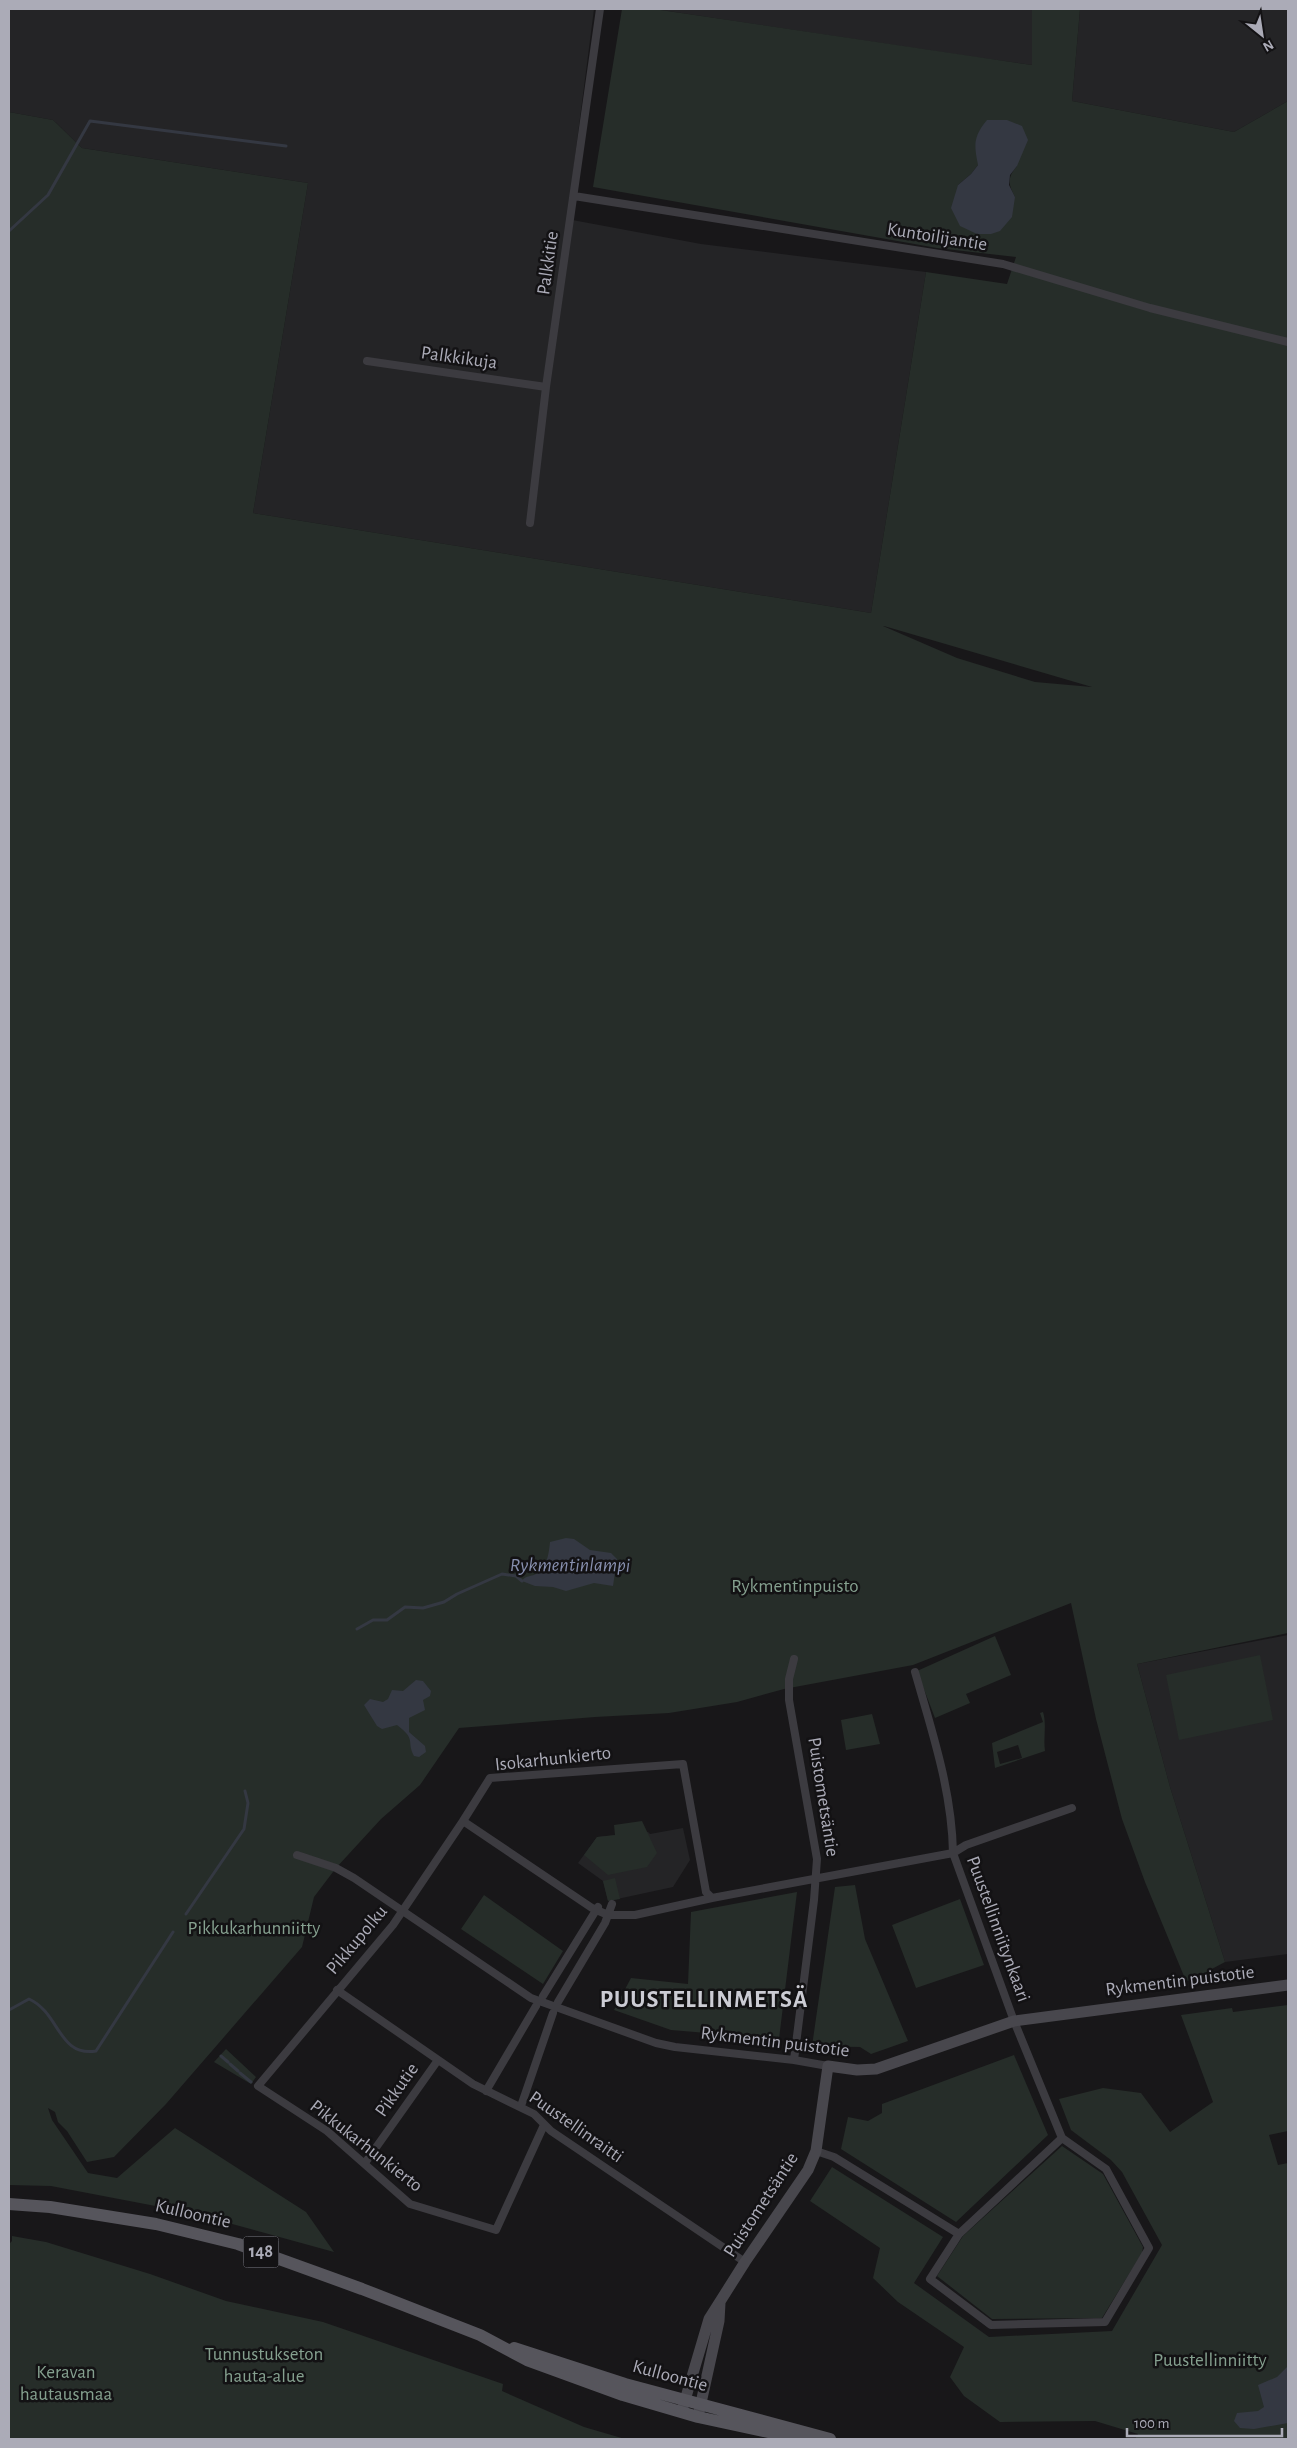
<svg xmlns="http://www.w3.org/2000/svg" width="1297" height="2448" viewBox="0 0 1297 2448" font-family="'Alegreya Sans',sans-serif">
<style>
.built{fill:#242426}
.green{fill:#262d29;fill-rule:evenodd}
.water{fill:#343842}
.lines{fill:none;stroke-linecap:round;stroke-linejoin:round}
.stream{stroke:#343842;stroke-width:3}
.street{stroke:#3c3b40;stroke-width:8}
.secondary{stroke:#48474d;stroke-width:11}
.primary{stroke:#56555c;stroke-width:12}
.labels{text-anchor:middle;dominant-baseline:central;stroke-width:5;stroke-linejoin:round;paint-order:stroke}
.shield{fill:#131214;stroke:#7d7d86;stroke-width:1}
.shield-label{font-size:18px;font-weight:bold;fill:#ababb7}
.street-label{font-size:19px;fill:#ababb7;stroke:#131214}
.park-label{font-size:19px;fill:#85a08f;stroke:#131214}
.water-label{font-size:20px;font-style:italic;fill:#878fae;stroke:#131214}
.district-label{font-size:24px;font-weight:bold;letter-spacing:1px;fill:#ccccd4;stroke:#131214}
</style>
<rect width="100%" height="100%" fill="#181719"/>
<!-- built -->
<path class="built" d="M9 9H594L567 219 701 244 926 272 871 613 253 513 308 183 82 148 53 120 9 112Z
M654 9H1032V65L974 57Z
M1080 9H1288V101L1234 132 1072 101Z
M1288 1635V1954L1225 1962 1170 1787 1137 1664Z
M683 1828 690 1860 673 1887 608 1901 603 1881 578 1863 597 1837 648 1832 650 1834Z"/>
<!-- green -->
<path class="green" d="M622 9H654L1032 65V9H1080L1072 101 1234 132 1288 101V1633L1137 1664 1170 1787 1225 1962 1208 1971 1210 1978 1186 1981 1145 1882 1122 1819 1096 1719 1071 1603 913 1665 784 1689 737 1702 669 1713 595 1717 459 1728 420 1785 381 1819 336 1868 314 1897 302 1947 166 2104 114 2157 87 2162 67 2131 58 2122 55 2112 48 2108 52 2120 88 2173 117 2178 175 2128 306 2212 334 2252 192 2213 51 2186 9 2185V112L53 120 82 148 308 183 253 513 871 613 926 272 1007 284 1016 257 937 248 593 187ZM978 165 1017 166C1007 178 1008 184 1015 197L958 185 971 174ZM883 626H884L1092 687 1035 682 957 658Z
M995 1636 1011 1675 966 1694 970 1703 935 1718 917 1671Z
M1260 1655 1273 1720 1179 1740 1166 1675Z
M1043 1712C1047 1725 1043 1737 1045 1751L995 1768 992 1743 1043 1722 1040 1713ZM1018 1745 1022 1758 1000 1764 997 1752Z
M872 1714 880 1744 846 1750 841 1720Z
M642 1821 657 1853 647 1867 608 1875 584 1855 597 1837 615 1835 614 1825Z
M615 1878 620 1899 608 1901 603 1881Z
M855 1885 865 1939 908 2041 871 2054 860 2047 812 2046 835 1887Z
M797 1892 779 2039 671 2030 614 2010 631 1978 688 1984 691 1912Z
M484 1895 563 1951 543 1984 461 1929Z
M960 1899 984 1965 916 1988 892 1925Z
M1288 2005V2131L1269 2135 1278 2165 1288 2163V2439H1135L1138 2434 1095 2421 1000 2422 964 2396 950 2377 964 2347 898 2302 873 2278 880 2248 810 2201 832 2167 943 2237 914 2283 989 2337 1112 2331 1162 2245 1122 2172 1111 2160 1071 2130 1059 2099 1103 2088 1141 2093 1170 2132 1213 2102 1181 2015 1232 2008 1233 2012Z
M226 2049 256 2077 251 2084 214 2062Z
M1014 2055 1048 2135 956 2222 841 2149 848 2117 868 2121 882 2113V2104Z
M1062 2146 1103 2174 1143 2247 1142 2253 1102 2318 992 2319 937 2276 963 2236Z
M12 2236 46 2242 150 2274 226 2301 323 2322 503 2384 502 2391 584 2427 625 2439H9V2244L12 2241Z"/>
<!-- water -->
<path class="water" d="M987 120H1007L1022 126 1028 140 1017 166 1010 175 1009 185 1015 197 1012 217 1000 231 991 234H977L960 226 951 208 958 185 971 174 978 165C974 145 973 137 987 120Z
M566 1538 574 1539 590 1550 611 1553 617 1559 613 1586 594 1583 566 1591 553 1587 535 1586 522 1581C526 1575 530 1577 536 1574 547 1568 549 1553 550 1542Z
M416 1680 423 1681 431 1691 430 1696 423 1700 425 1710 409 1718V1732L425 1746 426 1752 419 1757 414 1756C406 1741 417 1740 397 1725L382 1729 377 1726 364 1705 370 1699 383 1702 388 1699 392 1690 403 1691Z
M1288 2366V2423L1254 2429 1240 2428 1234 2421 1237 2413 1258 2411 1264 2407 1258 2385 1277 2377Z"/>
<g class="lines">
<!-- stream -->
<path class="stream" d="M9 231 48 195 90 121 286 146
M357 1629 373 1620H387L405 1607 423 1608 444 1602 457 1594 502 1574 516 1576 522 1581
M186 1914 244 1829 248 1803 245 1791
M9 2010 29 1999C60 2013 58 2057 96 2051L173 1932
M221 2056 228 2062
M230 2064 238 2071
M240 2073 251 2082"/>
<!-- street -->
<path class="street" d="M574 196 1003 264 1150 308 1288 342
M367 361 546 387
M530 523 546 387 600 9
M794 1659 789 1679V1700L817 1859 814 1900 794 2060
M915 1672C932 1731 952 1791 953 1853L966 1845 1072 1808
M463 1821 393 1925 258 2086 327 2131 410 2204 496 2230 544 2125
M297 1855 336 1868 354 1878 531 1998 656 2043 675 2047 794 2060 828 2066
M712 1898 706 1892 683 1764 490 1778 463 1821 592 1908 608 1915H635L712 1898 953 1853 1014 2021 1062 2138 959 2234 930 2279 991 2325 1105 2322 1149 2248 1106 2169 1062 2138
M337 1990 473 2084 534 2114 551 2131 745 2262
M543 1996 598 1907
M558 2002 605 1923 612 1904
M486 2091 536 2006
M521 2106 553 2013
M816 2151 834 2157 959 2234
M365 2163 438 2060"/>
<!-- secondary -->
<path class="secondary" d="M683 2407 709 2319 745 2262 808 2170 816 2151 828 2066 857 2070 876 2069 1014 2021 1288 1985
M699 2412 719 2321 720 2303"/>
<!-- primary -->
<path class="primary" d="M9 2204 50 2207 156 2224 238 2244 362 2289 480 2335 527 2360 623 2395 698 2417 801 2439
M514 2348 625 2384 830 2439"/>
</g>
<g class="labels">
<!-- shield labels -->
<rect class="shield" x="243.5" y="2236.5" width="35" height="31" rx="4"/>
<g class="shield-label">
<text x="261" y="2252">148</text>
</g>
<!-- street labels -->
<g class="street-label">
<text transform="translate(937 237) rotate(9)">Kuntoilijantie</text>
<text transform="translate(548 263) rotate(-82)">Palkkitie</text>
<text transform="translate(459 358) rotate(8)">Palkkikuja</text>
<text transform="translate(553 1759) rotate(-6)">Isokarhunkierto</text>
<text transform="translate(823 1797) rotate(81)">Puistometsäntie</text>
<text transform="translate(998 1929) rotate(70)">Puustellinniitynkaari</text>
<text transform="translate(357 1940) rotate(-50)">Pikkupolku</text>
<text transform="translate(1180 1981) rotate(-7)">Rykmentin puistotie</text>
<text transform="translate(775 2042) rotate(7)">Rykmentin puistotie</text>
<text transform="translate(397 2090) rotate(-55)">Pikkutie</text>
<text transform="translate(576 2127) rotate(35)">Puustellinraitti</text>
<text transform="translate(366 2146) rotate(38)">Pikkukarhunkierto</text>
<text transform="translate(761 2205) rotate(-57)">Puistometsäntie</text>
<text transform="translate(193 2214) rotate(13)">Kulloontie</text>
<text transform="translate(670 2376) rotate(15)">Kulloontie</text>
</g>
<!-- park labels -->
<g class="park-label">
<text x="795" y="1586">Rykmentinpuisto</text>
<text x="254" y="1928">Pikkukarhunniitty</text>
<text x="264" y="2354">Tunnustukseton<tspan x="264" dy="22">hauta-alue</tspan></text>
<text x="1210" y="2360">Puustellinniitty</text>
<text x="66" y="2372">Keravan<tspan x="66" dy="22">hautausmaa</tspan></text>
</g>
<!-- water labels -->
<g class="water-label">
<text x="570" y="1565">Rykmentinlampi</text>
</g>
<!-- district labels -->
<g class="district-label">
<text x="704" y="2000">PUUSTELLINMETSÄ</text>
</g>
</g>
<!-- border -->
<rect width="1297" height="2448" fill="none" stroke="#ababb7" stroke-width="20"/>
<!-- north arrow -->
<g transform="translate(1262 35) rotate(150)" stroke="#131214" stroke-width="4" paint-order="stroke">
<path d="M0-4L9 19L0 12L-9 19Z" fill="#ababb7"/>
<text y="-8" font-size="14" font-weight="bold" text-anchor="middle" fill="#ababb7">N</text>
</g>
<!-- scale -->
<path d="M1127 2428v8h155v-8" fill="none" stroke="#ababb7" stroke-width="2.5"/>
<text x="1134" y="2428" font-size="15" fill="#ababb7" stroke="#131214" stroke-width="4" paint-order="stroke">100 m</text>
</svg>
